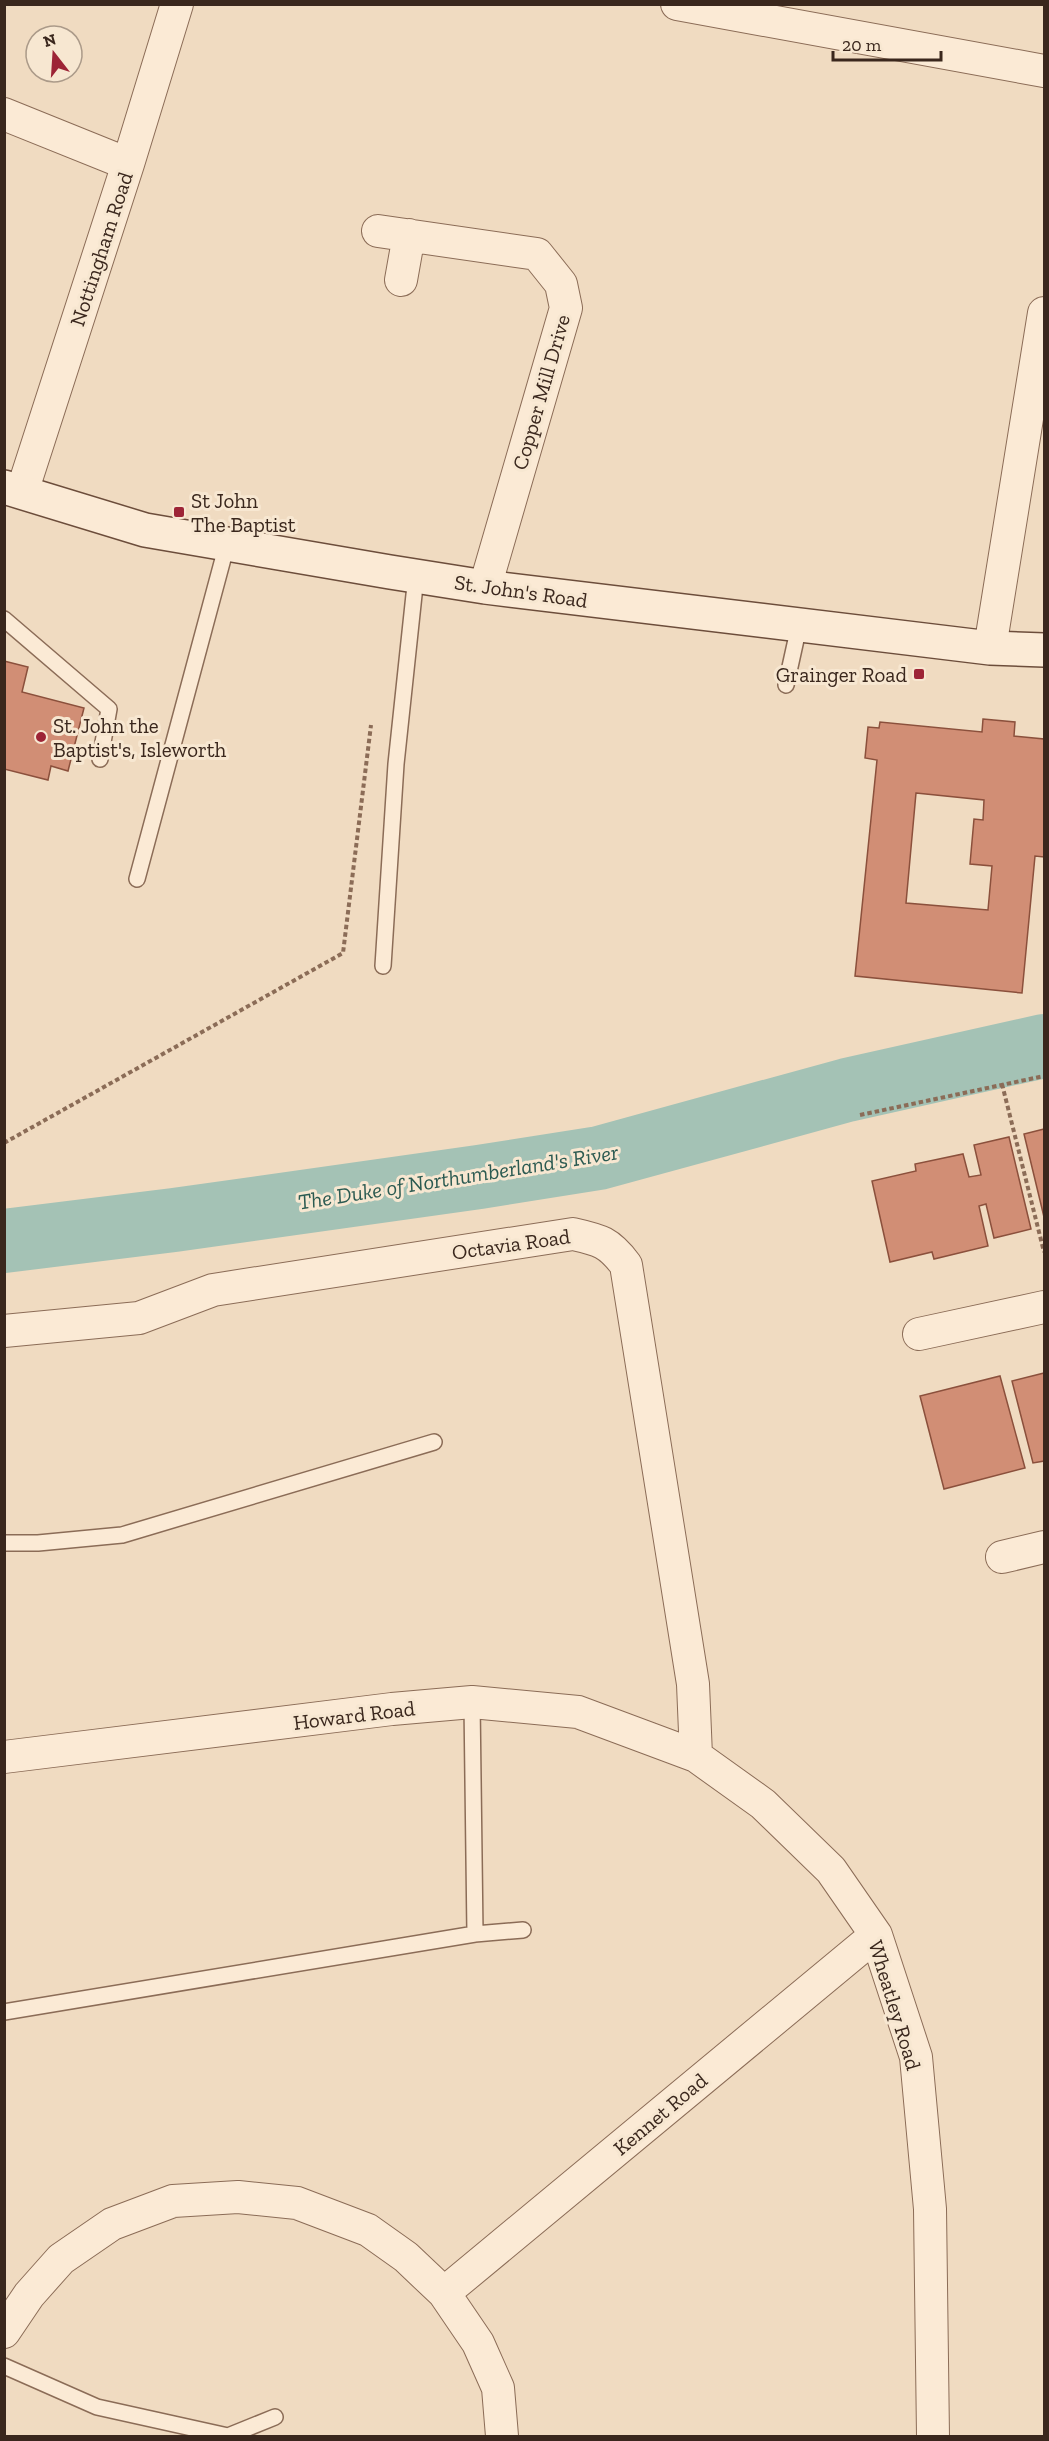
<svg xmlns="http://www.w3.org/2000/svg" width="1049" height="2441" viewBox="0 0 1049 2441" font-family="'Zilla Slab',serif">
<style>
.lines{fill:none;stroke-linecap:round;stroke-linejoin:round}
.river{stroke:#a4c2b5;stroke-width:64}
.building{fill:#d18e75;stroke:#8b503c;stroke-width:1.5;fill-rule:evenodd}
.service-casing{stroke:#8b6c57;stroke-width:18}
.minor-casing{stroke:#8b6c57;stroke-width:34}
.secondary-casing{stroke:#6c4d3b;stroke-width:36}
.path{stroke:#8b6c57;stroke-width:4;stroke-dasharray:4.5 3;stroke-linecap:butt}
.service{stroke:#fbead5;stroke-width:15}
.minor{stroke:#fbead5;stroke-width:32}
.secondary{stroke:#fbead5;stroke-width:33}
.poi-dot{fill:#9d2436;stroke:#f7e7d1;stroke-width:2}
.labels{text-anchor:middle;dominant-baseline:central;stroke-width:6;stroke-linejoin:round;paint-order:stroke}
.street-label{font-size:21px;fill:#3a271d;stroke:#f7e7d1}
.poi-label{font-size:21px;fill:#3a271d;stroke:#f7e7d1;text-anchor:start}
.water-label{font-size:22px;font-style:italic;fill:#2b5a51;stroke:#f7e7d1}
</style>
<rect width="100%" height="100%" fill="#f0dbc1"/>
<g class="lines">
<!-- river -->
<path class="river" d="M4 1241 174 1220 479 1177 599 1158 847 1090 1044 1046"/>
</g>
<!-- building -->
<path class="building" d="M4 661 28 667 22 692 84 708 68 771 51 766 48 780 4 769Z
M983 719 1015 722 1014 736 1044 739V857L1035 856 1022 993 855 976 877 760 865 758 868 727 879 728 880 722 982 732ZM916 793 984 800 983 820 974 819 970 864 992 866 988 910 906 903Z
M1044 1129V1217L1024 1134Z
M1009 1137 1031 1229 994 1238 986 1204 979 1206 988 1246 934 1259 932 1252 890 1262 872 1181 916 1171 915 1164 963 1154 969 1177 981 1175 974 1145Z
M1044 1373V1461L1033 1463 1012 1381Z
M1000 1376 1025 1468 944 1489 920 1396Z"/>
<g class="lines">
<defs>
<path id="service" d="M4 619 109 709 100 759
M786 685 799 626
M137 879 227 544
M383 966 396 764 416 576
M4 1543H38L122 1535 434 1442
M472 1702 475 1934
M4 2012 475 1934 523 1930
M4 2366 97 2407 228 2436 275 2417"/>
<path id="minor" d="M677 4 1044 71
M4 114 128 164
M378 231 537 254 561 284 566 308 485 587
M401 280 409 235
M22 492 128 164 177 4
M990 648 1044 313
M4 1331 139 1318 213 1290 573 1234C600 1240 609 1242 626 1265L693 1684 696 1756
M919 1334 1044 1307
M1002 1557 1044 1547
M4 1757 392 1709 472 1702 578 1712 696 1756 763 1804 831 1870 876 1935 916 2057 930 2209 933 2436
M444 2293 876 1935
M4 2332 29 2295 61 2259 112 2224 173 2201 238 2197 297 2203 368 2230 406 2257 444 2293 478 2343 498 2388 502 2436"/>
<path id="secondary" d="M4 487 145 530 390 572 485 587 990 648 1044 650"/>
</defs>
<!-- service casing -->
<use href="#service" class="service-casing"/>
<!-- minor casing -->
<use href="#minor" class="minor-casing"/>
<!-- secondary casing -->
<use href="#secondary" class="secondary-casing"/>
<!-- path -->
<path class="path" d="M1002 1084 1044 1252
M860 1115 1044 1076
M4 1143 343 953 371 725"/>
<!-- service -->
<use href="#service" class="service"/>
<!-- minor -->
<use href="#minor" class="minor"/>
<!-- secondary -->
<use href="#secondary" class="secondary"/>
</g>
<!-- markers -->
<g class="poi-dot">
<rect x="173" y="506" width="12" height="12" rx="3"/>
<rect x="913" y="668" width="12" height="12" rx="3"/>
<circle cx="41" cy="737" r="6"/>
</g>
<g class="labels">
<!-- street labels -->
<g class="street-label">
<text transform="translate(101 249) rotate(-72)">Nottingham Road</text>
<text transform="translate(541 392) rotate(-74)">Copper Mill Drive</text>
<text transform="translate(521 591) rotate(8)">St. John's Road</text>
<text transform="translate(511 1244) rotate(-8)">Octavia Road</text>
<text transform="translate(354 1715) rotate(-7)">Howard Road</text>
<text transform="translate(895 2005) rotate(73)">Wheatley Road</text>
<text transform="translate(660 2114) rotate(-40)">Kennet Road</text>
</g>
<!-- poi labels -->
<g class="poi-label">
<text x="191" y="500">St John<tspan x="191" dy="24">The Baptist</tspan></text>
<text x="907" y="674" text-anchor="end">Grainger Road</text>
<text x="53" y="725">St. John the<tspan x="53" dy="24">Baptist's, Isleworth</tspan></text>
</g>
<!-- water labels -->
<g class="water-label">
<text transform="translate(458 1177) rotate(-9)">The Duke of Northumberland's River</text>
</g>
</g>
<!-- border -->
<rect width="1049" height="2441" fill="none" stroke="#3a271d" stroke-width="12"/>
<!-- north arrow -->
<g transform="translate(54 54) rotate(343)"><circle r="28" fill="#f7e7d1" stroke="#ab9a89" stroke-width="1.5"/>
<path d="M0-4.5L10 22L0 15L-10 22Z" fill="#9d2436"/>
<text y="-9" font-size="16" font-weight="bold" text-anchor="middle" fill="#3a271d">N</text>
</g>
<!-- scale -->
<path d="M833 51v9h108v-9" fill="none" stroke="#3a271d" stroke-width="3"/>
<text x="842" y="51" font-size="18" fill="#3a271d" stroke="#f7e7d1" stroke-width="4.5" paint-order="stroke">20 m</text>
</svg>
